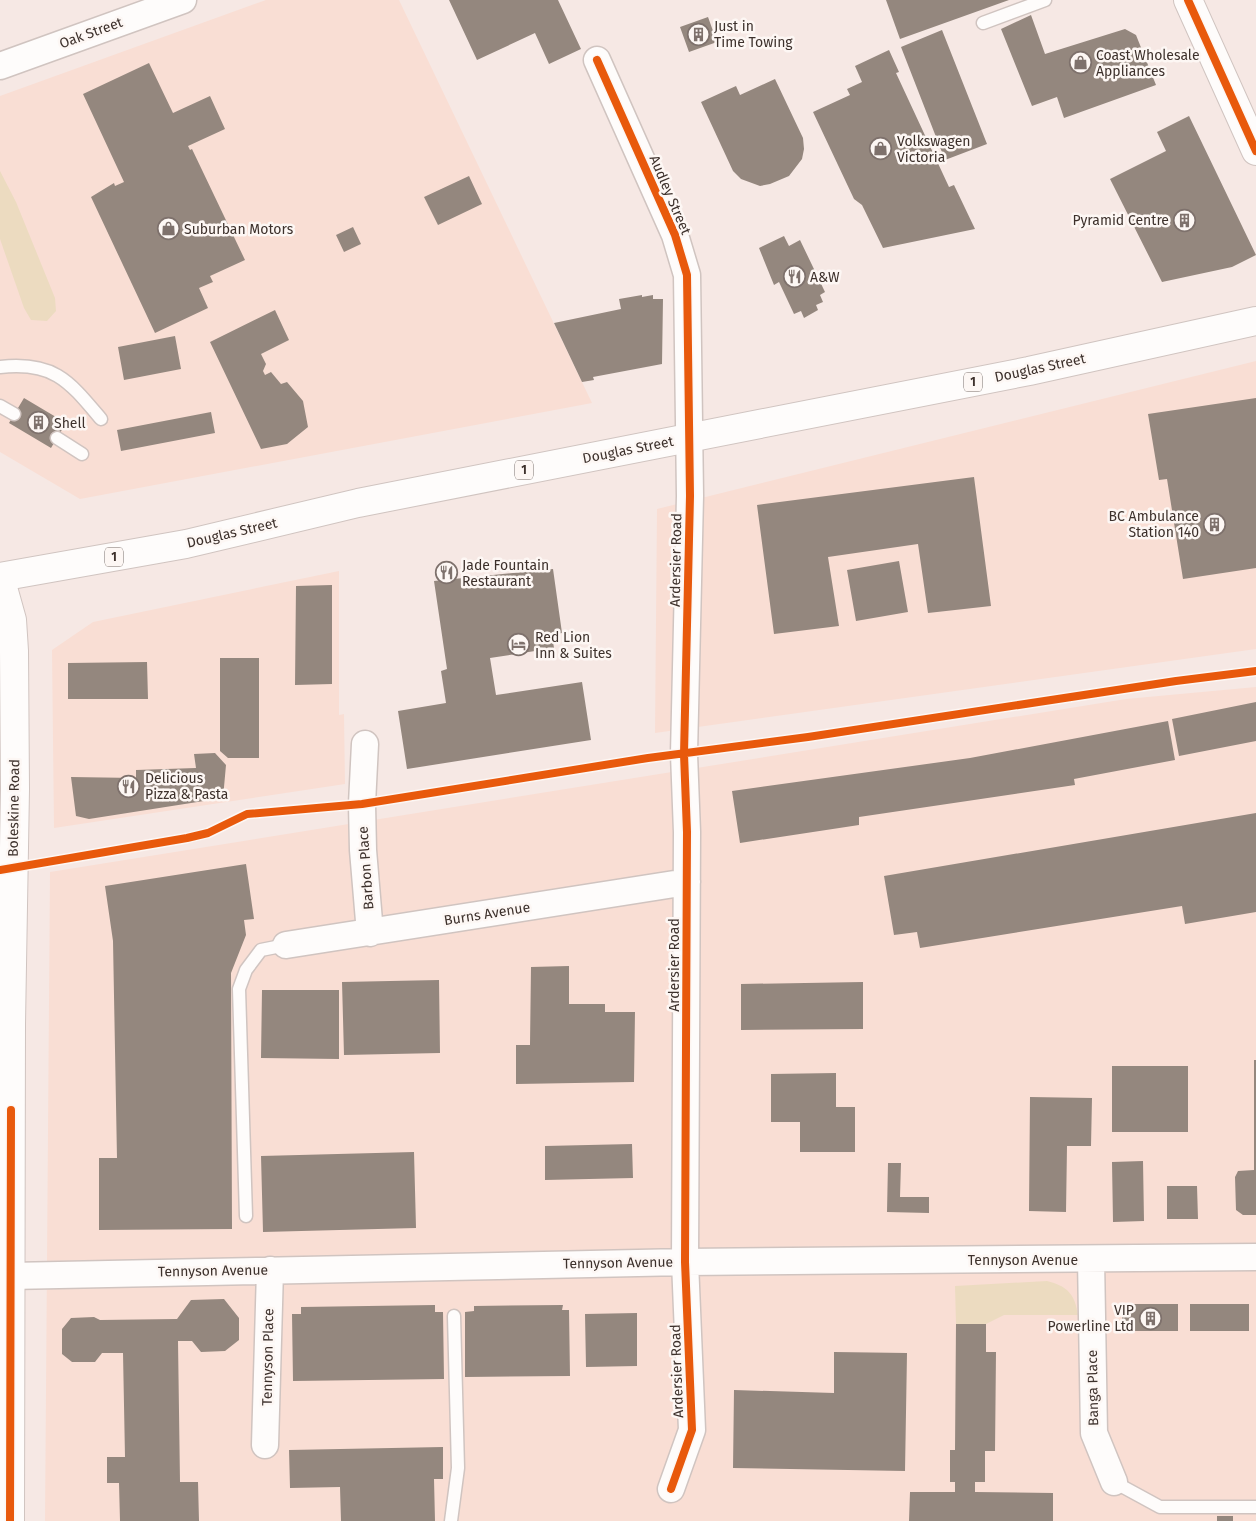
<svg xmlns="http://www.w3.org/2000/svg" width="1256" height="1521" viewBox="0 0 1256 1521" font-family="'Fira Sans',sans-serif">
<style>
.built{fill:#f9ded4}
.green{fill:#ecdbc0}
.building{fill:#94877e}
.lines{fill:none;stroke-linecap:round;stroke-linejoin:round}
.lane-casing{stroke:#d0c4c0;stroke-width:15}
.street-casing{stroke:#d0c4c0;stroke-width:29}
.secondary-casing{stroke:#d0c4c0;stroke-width:30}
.highway-casing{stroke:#d0c4c0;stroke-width:30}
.lane{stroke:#fefcfb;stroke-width:12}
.street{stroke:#fefcfb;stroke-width:26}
.secondary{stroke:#fefcfb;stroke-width:28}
.highway{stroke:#fefcfb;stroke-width:28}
.cycleway-casing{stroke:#fdf7f4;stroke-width:11}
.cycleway{stroke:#e8590c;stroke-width:8}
.labels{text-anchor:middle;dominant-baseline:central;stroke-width:5;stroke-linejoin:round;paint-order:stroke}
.shield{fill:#fdf7f4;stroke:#776c68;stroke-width:1}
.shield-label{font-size:12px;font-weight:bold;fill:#3d312c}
.poi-label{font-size:14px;fill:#3d312c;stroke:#fdf7f4;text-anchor:start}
.street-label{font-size:14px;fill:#3d312c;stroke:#fdf7f4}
</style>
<rect width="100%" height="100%" fill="#f6e8e4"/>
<!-- built -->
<path class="built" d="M266 0H399L592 403 80 499 0 452V96Z
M1256 361V649L655 733 657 509Z
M339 571V715L344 714 345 784 54 828 52 650 93 622Z
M1256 687V1521H45L50 872 1126 699Z"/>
<!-- green -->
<path class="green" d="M0 171 16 202 55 298 56 311 47 321 31 320 24 308 0 239Z
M1047 1281C1067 1286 1075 1294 1078 1315H1004L986 1324H956L955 1286Z"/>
<!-- building -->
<path class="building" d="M449 0H558L581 49 549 64 535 33 477 60Z
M886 0H1009L900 39Z
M1031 15 1045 54 1125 29 1136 35 1156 85 1064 118 1057 97 1032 106 1001 29Z
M708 17 717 42 689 52 680 27Z
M942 30 987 144 945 160 901 47Z
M889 50 899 72 896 73 949 187 954 185 975 229 883 248 862 205 854 199 813 112 850 95 847 89 862 82 855 66Z
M149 63 173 113 210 96 225 129 188 146 190 150 192 149 245 260 210 276 213 282 199 288 208 308 155 333 91 197 114 183 115 186 124 182 83 94Z
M775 79 803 138 804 149 802 159 789 176 770 184 760 186 741 179 733 171 701 102 736 86 740 95Z
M1189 116 1256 255 1232 267 1162 282 1110 179 1166 151 1157 132Z
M469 176 482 204 438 225 424 197Z
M353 227 361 244 344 252 336 235Z
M784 236 789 246 800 240 825 292 820 295 823 302 816 305 818 310 804 318 801 311 794 314 779 282 774 285 759 248Z
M642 295V297L653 295V299H663L662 364 593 377 594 380 582 382 554 323 621 309 619 299Z
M275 310 289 340 261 354 266 364 263 371 265 375 271 372 281 384 287 382 303 401 308 427 287 444 261 449 210 342Z
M175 336 181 369 124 380 118 347Z
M24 398 66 423 51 448 9 423Z
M1256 398V568L1183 579 1167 479 1159 480 1148 414Z
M211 412 215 433 121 451 117 430Z
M974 477 991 606 928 613 918 544 828 557 839 626 774 634 757 505Z
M899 561 908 612 856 621 847 570Z
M553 569 562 633 552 635 554 648 490 658 496 695 582 682 591 740 407 769 398 711 446 703 441 671 447 669 434 581Z
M332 585V684L295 685 296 586Z
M220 658H259V758H228L220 751Z
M147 662 148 699H68V663Z
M1256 702V741L1179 756 1172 719Z
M1168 721 1175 760 1074 779 1075 785 859 817V825L740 843 732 791 970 758Z
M215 753 226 765 223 798 89 819 76 816 71 777 136 778V770L196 768 194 754Z
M1256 813V912L1185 924 1182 906 920 948 917 932 894 935 884 876Z
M246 864 254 919 244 920 246 935 231 973 232 1229 99 1230V1158H117L113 941 105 886Z
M569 966V1004H605V1012H635L634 1082 516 1084V1045H530L531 967Z
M439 980 440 1053 344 1055 342 982Z
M863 982V1029L741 1030V984Z
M262 990H339V1059L261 1058Z
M1254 1060H1256V1215H1243L1236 1210 1235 1177 1238 1171 1254 1170Z
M1112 1066H1188V1132H1112Z
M836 1073V1107H855V1152H800V1122H771V1074Z
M1030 1097 1092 1098 1091 1146H1067L1066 1212 1029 1211Z
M632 1144 633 1178 545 1180V1146Z
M414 1152 416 1228 263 1232 261 1156Z
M1143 1161 1144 1221 1113 1222 1112 1162Z
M888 1163H901L900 1197H929V1213L887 1212Z
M1167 1186H1197L1198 1219H1167Z
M224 1299 239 1318V1340L225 1351 201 1352 192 1341H178L180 1482H198L199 1521H120L119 1483H107V1457H125L123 1353H102L95 1362H72L62 1354V1329L71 1318 94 1317 100 1320 177 1319 191 1300Z
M1122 1304H1178V1331H1122Z
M1190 1304H1249V1331H1190Z
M435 1305V1312H443L444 1379 293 1381 292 1314H301V1307Z
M563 1305 562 1310H569L570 1376 465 1377V1312L474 1311V1306Z
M637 1313V1366L586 1367 585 1314Z
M956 1324H986V1352H996L995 1451H985V1482H975V1492L1053 1493V1521H909L910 1492H955V1482H950V1450H955Z
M834 1352 907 1353 905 1471 733 1468 734 1390 834 1393Z
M443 1447V1479H434L435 1521H341L340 1487 290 1488 289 1450Z
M1217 1516H1233V1521H1217Z"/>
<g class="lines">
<defs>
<path id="lane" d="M983 23 1045 0
M0 367C54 361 69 381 101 419
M0 406 14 414
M57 438 82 454
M246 1216 239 989 246 970 261 950 286 945
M1114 1482 1160 1507H1256
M451 1521 458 1468 454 1316"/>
<path id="street" d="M597 60 675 235 687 275 690 496 684 754 687 832 685 1262 692 1430 671 1489
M0 66 183 0
M365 744 362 804 363 850 370 933
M286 945 687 882
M1091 1259 1094 1433 1114 1482
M10 1276 685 1262 1256 1257
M265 1445 270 1270"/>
<path id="secondary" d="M1188 0 1256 151
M0 577 12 620 14 651 15 789 11 1024 10 1521"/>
<path id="highway" d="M0 577 186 544 358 503 1029 371 1256 321"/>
</defs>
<!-- lane casing -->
<use href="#lane" class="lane-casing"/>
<!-- street casing -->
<use href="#street" class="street-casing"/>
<!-- secondary casing -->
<use href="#secondary" class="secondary-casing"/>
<!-- highway casing -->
<use href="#highway" class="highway-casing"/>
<!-- lane -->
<use href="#lane" class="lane"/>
<!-- street -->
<use href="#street" class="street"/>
<!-- secondary -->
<use href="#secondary" class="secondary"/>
<!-- highway -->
<use href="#highway" class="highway"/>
<defs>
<path id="cycleway" d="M1188 0 1256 151
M597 60 675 235 687 275 690 496 684 754 687 832 685 1262 692 1430 671 1489
M0 870 187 838 208 833 247 814 362 804 648 758 808 737 1176 681 1256 671
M10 1521 11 1110"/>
</defs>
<!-- cycleway casing -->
<use href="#cycleway" class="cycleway-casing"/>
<!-- cycleway -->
<use href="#cycleway" class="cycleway"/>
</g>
<!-- icons -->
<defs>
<symbol id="building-ring" viewBox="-11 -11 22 22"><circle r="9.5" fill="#fdf7f4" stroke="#7e716c" stroke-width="1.5"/><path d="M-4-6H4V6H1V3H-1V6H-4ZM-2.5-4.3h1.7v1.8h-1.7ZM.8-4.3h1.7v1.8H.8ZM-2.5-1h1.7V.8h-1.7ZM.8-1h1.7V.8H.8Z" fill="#7e716c"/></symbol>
<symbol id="shop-ring" viewBox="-11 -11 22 22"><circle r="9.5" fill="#fdf7f4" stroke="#7e716c" stroke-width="1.5"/><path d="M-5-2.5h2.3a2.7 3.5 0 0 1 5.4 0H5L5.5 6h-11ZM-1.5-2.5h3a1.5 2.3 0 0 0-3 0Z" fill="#7e716c"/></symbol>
<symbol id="restaurant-ring" viewBox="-11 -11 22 22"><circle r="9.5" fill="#fdf7f4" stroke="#7e716c" stroke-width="1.5"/><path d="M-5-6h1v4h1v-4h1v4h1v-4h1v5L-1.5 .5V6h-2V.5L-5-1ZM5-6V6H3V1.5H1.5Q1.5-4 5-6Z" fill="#7e716c"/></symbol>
<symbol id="hotel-ring" viewBox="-11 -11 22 22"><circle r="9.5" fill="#fdf7f4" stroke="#7e716c" stroke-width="1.5"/><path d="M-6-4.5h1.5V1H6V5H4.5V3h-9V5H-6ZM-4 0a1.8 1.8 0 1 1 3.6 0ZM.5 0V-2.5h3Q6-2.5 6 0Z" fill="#7e716c"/></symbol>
</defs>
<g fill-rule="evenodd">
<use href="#building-ring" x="686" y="22" width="25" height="25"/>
<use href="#shop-ring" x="1068" y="50" width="25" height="25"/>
<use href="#shop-ring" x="868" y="136" width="25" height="25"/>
<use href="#building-ring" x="1172" y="208" width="25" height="25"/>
<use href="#shop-ring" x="156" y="216" width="25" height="25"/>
<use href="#restaurant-ring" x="782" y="264" width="25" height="25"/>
<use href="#building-ring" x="26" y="410" width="25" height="25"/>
<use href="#building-ring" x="1202" y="512" width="25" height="25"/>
<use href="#restaurant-ring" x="434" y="560" width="25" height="25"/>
<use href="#hotel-ring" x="506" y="632" width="25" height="25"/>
<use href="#restaurant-ring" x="116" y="774" width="25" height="25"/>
<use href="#building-ring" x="1138" y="1306" width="25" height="25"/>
</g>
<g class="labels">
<!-- shield labels -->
<g class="shield">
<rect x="964" y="372.5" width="18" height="19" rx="4"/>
<rect x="515" y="460.5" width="18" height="19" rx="4"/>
<rect x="105" y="547.5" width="18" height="19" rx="4"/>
</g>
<g class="shield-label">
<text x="973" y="382">1</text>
<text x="524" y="470">1</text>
<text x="114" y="557">1</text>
</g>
<!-- poi labels -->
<g class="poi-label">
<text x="714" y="26">Just in<tspan x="714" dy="16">Time Towing</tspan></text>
<text x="1096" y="55">Coast Wholesale<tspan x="1096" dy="16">Appliances</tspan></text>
<text x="897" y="141">Volkswagen<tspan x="897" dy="16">Victoria</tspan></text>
<text x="1169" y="220" text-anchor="end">Pyramid Centre</text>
<text x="184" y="229">Suburban Motors</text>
<text x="810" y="277">A&amp;W</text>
<text x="54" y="423">Shell</text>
<text x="1199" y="516" text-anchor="end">BC Ambulance<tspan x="1199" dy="16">Station 140</tspan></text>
<text x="462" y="565">Jade Fountain<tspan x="462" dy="16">Restaurant</tspan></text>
<text x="535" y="637">Red Lion<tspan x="535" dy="16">Inn &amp; Suites</tspan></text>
<text x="145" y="778">Delicious<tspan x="145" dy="16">Pizza &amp; Pasta</tspan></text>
<text x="1134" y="1310" text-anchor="end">VIP<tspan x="1134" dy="16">Powerline Ltd</tspan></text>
</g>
<!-- street labels -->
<g class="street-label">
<text transform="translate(91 33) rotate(-20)">Oak Street</text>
<text transform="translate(670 195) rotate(67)">Audley Street</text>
<text transform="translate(1040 368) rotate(-12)">Douglas Street</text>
<text transform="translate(628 450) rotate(-11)">Douglas Street</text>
<text transform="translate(232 533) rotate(-13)">Douglas Street</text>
<text transform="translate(676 560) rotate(-89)">Ardersier Road</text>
<text transform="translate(14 808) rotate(-89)">Boleskine Road</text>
<text transform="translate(366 868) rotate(-94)">Barbon Place</text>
<text transform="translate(487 914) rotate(-9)">Burns Avenue</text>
<text transform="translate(674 965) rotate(-90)">Ardersier Road</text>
<text x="1023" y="1260">Tennyson Avenue</text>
<text transform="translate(618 1263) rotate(-1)">Tennyson Avenue</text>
<text transform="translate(213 1271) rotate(-1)">Tennyson Avenue</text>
<text transform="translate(268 1357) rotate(-89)">Tennyson Place</text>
<text transform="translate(677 1371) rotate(-92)">Ardersier Road</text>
<text transform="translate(1093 1388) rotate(-91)">Banga Place</text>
</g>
</g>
</svg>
